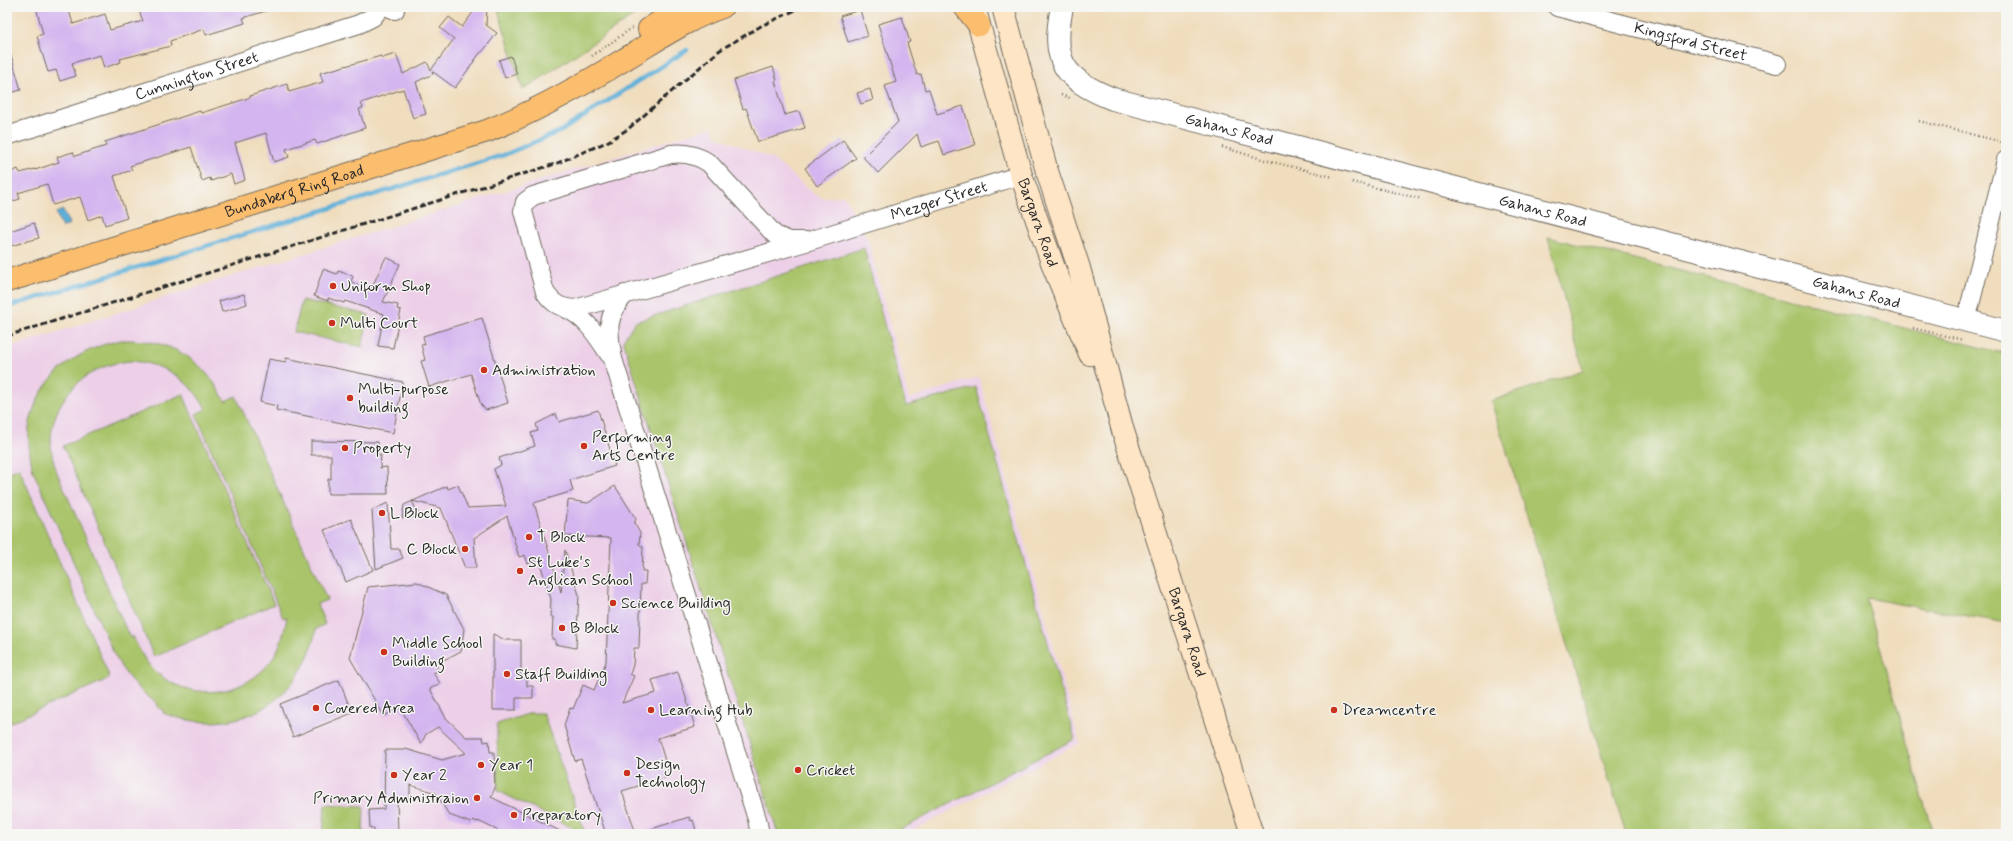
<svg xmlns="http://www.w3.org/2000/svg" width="2013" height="841" viewBox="0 0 2013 841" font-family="Mynerve,sans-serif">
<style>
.built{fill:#edd0e8}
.green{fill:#a9c46b;stroke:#6a784b;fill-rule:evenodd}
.water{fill:#5eb0d9;stroke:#446e82}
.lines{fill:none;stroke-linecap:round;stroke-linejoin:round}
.stream{stroke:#5eb0d9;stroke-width:4.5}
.building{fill:#d4b5ef}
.minor-casing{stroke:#70695e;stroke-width:20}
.tertiary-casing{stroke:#70695e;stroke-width:24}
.secondary-casing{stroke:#70695e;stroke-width:24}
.primary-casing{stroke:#70695e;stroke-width:24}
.path{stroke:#70695e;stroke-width:2.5;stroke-dasharray:1 3;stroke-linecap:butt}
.minor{stroke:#fff;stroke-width:18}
.tertiary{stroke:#fff;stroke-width:22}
.secondary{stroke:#fde5c5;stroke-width:22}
.primary{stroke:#fbbd6e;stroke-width:22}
.rail{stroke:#2b2b2b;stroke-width:3;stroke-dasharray:6 3;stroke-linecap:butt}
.poi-dot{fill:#c8321e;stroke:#f6f6f2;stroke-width:1.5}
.labels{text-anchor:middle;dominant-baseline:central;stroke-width:3;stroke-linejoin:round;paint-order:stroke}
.street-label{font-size:16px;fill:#2b2b2b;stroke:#f6f6f2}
.poi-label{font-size:16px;fill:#2b2b2b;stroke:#f6f6f2;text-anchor:start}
</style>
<rect width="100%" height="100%" fill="#f6f6f2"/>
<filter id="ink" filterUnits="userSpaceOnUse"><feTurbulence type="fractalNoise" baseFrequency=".025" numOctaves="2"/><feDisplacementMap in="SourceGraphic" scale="8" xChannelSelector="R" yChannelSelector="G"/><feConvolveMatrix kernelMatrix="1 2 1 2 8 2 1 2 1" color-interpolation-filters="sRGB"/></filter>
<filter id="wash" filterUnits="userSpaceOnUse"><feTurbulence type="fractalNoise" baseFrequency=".012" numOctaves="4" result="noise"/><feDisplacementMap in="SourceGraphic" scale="16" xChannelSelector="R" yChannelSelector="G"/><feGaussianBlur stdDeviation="0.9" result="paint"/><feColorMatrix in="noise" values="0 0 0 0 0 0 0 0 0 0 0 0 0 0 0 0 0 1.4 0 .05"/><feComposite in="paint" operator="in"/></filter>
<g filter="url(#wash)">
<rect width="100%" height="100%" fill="#f0ddbd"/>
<!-- built -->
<path class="built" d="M712 127 715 136 773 159 813 193 823 198 844 196 869 243 909 399 979 377 1080 743 906 834H7V348L229 277Z"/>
<!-- green -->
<path class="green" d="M497 7H647L523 90Z
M1548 237 2006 354V623L1866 598 1933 834H1626L1491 401 1583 370Z
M864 248 906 406 976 387 1075 739 892 834H778L623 340 635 322Z
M302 300 369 315 362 347 294 332Z
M122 340C170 339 203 358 225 401L236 396 327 600 317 604 325 624 316 629C302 704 234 740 163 713L164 710 157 707 158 704C138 690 125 676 114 654L33 471C30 457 28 442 29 428 36 379 77 348 122 340ZM132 361C165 364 190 380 206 409L196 414 283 618 287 617C284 635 279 653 266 667 237 698 187 700 156 672 145 662 139 650 133 636L130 638 55 468C53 458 50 448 51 438 54 394 90 363 132 361Z
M183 394 274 604 154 657 63 446Z
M19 468 110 678 7 724V473Z
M531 713H543L585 834 498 791 497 724Z
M325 804 364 806 363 834H323Z"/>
<!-- water -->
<path class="water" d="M63 210 69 224 62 228 56 213Z"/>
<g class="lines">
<!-- stream -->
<path class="stream" d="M7 307 504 155 561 131 687 50"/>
</g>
<g id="blocks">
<!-- building -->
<path class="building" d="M36 7H68L73 24 105 14 110 30 143 21 139 11 152 7H269V10L243 18 245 23 206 35 204 29 170 41 171 46 120 59 121 62 104 68 100 55 72 63 76 76 60 81 56 70 48 72 46 66 37 36 43 34Z
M474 7H487L486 25 497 33 483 51 480 53 455 88 432 71 433 74 416 82 426 114 413 118 403 89 361 103 363 108 359 109 365 128 317 144 315 140 286 149 289 157 274 162 266 133 235 143 245 180 234 184 231 174 211 181 210 178 202 181 191 147 130 166 132 170 114 176 127 218 105 225 102 215 88 220 80 197 53 205 47 184 18 193 20 199 7 203V167L9 166 11 172 18 169 20 173 35 169V170L59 162 57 157 73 152 75 156 106 146 105 142 200 111 201 113 236 102 251 97 250 96 287 84 289 92 323 82 320 73 381 56 382 58 396 54 403 74 427 62 431 70 454 39 440 28 449 17 462 27 474 11Z
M860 10 868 36 848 42 840 16Z
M902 17 910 42 907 43 917 75 921 74 925 90 929 89 937 114 963 106 975 145 944 155 939 141 921 147 917 134 878 173 863 157 898 122 885 86 896 82 878 24Z
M10 52 21 90 7 94V53Z
M511 56 517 74 505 78 499 60Z
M773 67 777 80 775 81 785 115 799 111 805 128 758 142 746 108 743 109 734 80Z
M870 89 873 100 861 104 857 93Z
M843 140 856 158 817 186 805 168Z
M34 223 39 238 7 247V232Z
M386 257 400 264 383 302 398 305 397 309 401 310 393 348 378 346 384 314 345 301 344 303 328 298V301L314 296 323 269 337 274 338 271 353 276 351 282 371 289Z
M244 294 247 304 222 312 219 301Z
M482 318 508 403 486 410 481 405 471 374 429 387 421 361 425 360 421 344 425 345 423 336Z
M286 358 403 382 393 433 276 410 277 406 260 402 269 359 286 362Z
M598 410 615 466 570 480 573 491 534 503 561 592 565 550 579 595 576 648 555 644V639H552L553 617H550L551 599 539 560 528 564 525 555 519 557 507 516 474 538 476 568H465L441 508 412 501 420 517 402 518 404 505 447 486 448 489 458 485 468 508 506 506 494 469 501 465 499 458 535 446 531 433 538 431 536 424 556 414 559 422Z
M311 441 378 442V455H381L380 468 387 467 388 494H328V479H331V455H311Z
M615 486 636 519 634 523 640 533 639 544 643 547 642 571H646L645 584H641L639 648H634L633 665 630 674 634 676 622 703 656 693 652 680 678 672 695 727 658 738 670 776 622 791 636 834H606L581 759 575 761 564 725 570 708 573 709 583 685 594 690 606 662 611 538 565 536 568 500 588 503Z
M388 503 391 549H399L403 558 376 569 372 510Z
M351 519 373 570 346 582 324 530Z
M417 582 446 595 464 629 461 651 436 664 438 671 433 673 440 683 430 689 446 718 466 737H483L484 742 489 741 490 752H494L495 788 491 797 566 834H505L478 821V822L472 820 471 823 449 815 436 793 410 785V798H397L398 834H374V828H370L369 810 384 809 385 750H405L406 749 442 760 466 753 438 727 426 734 421 744 400 707 384 716 350 658 368 587Z
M493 634 505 640H521V678H527V686H533V698H516V710H493Z
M339 680 352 713 293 737 280 704Z
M689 817 691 821 693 820 697 834H646L645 831Z"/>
</g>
</g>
<g filter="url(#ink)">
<use href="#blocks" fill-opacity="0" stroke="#70695e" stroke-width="1"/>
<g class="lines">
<defs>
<g id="minor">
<path d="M388 7 395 10"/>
<path id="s1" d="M1557 7 1777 64"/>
<path id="s2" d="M7 136 359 24 373 17 381 7"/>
<path id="s3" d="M809 241H790L775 235 709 163C697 155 685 152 671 154L533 196 525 202 523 211 545 292C553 304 560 308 575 309L809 241 1021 175"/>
<path d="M625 294C605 318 608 330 613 359L757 819 760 834"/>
<path d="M565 308C586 317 597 336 609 354"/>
<path d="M1966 321 2006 160"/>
</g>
<g id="tertiary">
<path id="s4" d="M1062 7C1051 60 1062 79 1113 99L2006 331"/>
</g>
<g id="secondary">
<path id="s5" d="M974 7 1021 175 1054 268 1090 354"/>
<path id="s6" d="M1003 7 1046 168 1079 268 1123 431 1252 834"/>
</g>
<g id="primary">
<path d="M965 7 979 25"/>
<path d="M649 29 682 7"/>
<path id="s7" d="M7 281 487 131C535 112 581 86 625 59 656 41 687 19 722 7"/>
</g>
</defs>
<!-- minor casing -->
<use href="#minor" class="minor-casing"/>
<!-- tertiary casing -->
<use href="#tertiary" class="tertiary-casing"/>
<!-- secondary casing -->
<use href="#secondary" class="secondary-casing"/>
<!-- primary casing -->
<use href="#primary" class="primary-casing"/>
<!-- path -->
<path class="path" d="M592 56 632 28
M1061 95 1070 98
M1919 121 2006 143
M1222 147 1265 160 1333 177
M1352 182 1422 199
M1913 328 1963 340
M2001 350 2006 351"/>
<!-- minor -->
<use href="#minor" class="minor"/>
<!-- tertiary -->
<use href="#tertiary" class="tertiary"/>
<!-- secondary -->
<use href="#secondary" class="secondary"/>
<!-- primary -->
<use href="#primary" class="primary"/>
<!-- rail -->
<path class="rail" d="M7 336 555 164 607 142 628 129 720 50 761 26 802 7"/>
</g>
</g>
<!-- markers -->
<g class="poi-dot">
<circle cx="333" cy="286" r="4"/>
<circle cx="332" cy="323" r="4"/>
<circle cx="484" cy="370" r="4"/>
<circle cx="350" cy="398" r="4"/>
<circle cx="584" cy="446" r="4"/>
<circle cx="345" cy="448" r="4"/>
<circle cx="382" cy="513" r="4"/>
<circle cx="529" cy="537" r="4"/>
<circle cx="465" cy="549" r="4"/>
<circle cx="520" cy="571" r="4"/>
<circle cx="613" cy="603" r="4"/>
<circle cx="562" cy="628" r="4"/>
<circle cx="384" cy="652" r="4"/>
<circle cx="507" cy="674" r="4"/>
<circle cx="316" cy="708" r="4"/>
<circle cx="651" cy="710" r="4"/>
<circle cx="1334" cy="710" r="4"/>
<circle cx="481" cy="765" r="4"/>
<circle cx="798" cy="770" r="4"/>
<circle cx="627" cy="773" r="4"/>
<circle cx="394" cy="775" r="4"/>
<circle cx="477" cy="798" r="4"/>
<circle cx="514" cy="815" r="4"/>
</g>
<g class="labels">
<!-- street labels -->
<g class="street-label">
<text stroke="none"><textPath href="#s1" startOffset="138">Kingsford Street</textPath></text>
<text stroke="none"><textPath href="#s2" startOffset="199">Cunnington Street</textPath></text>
<text stroke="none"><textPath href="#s4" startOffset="240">Gahans Road</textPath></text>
<text stroke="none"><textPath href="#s7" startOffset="301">Bundaberg Ring Road</textPath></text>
<text stroke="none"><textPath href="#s3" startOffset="836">Mezger Street</textPath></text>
<text stroke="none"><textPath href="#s4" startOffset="564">Gahans Road</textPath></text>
<text stroke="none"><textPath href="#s5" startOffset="225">Bargara Road</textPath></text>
<text stroke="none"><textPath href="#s4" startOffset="888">Gahans Road</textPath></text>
<text stroke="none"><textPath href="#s6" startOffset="652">Bargara Road</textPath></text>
</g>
<!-- poi labels -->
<g class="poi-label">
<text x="341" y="286">Uniform Shop</text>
<text x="340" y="323">Multi Court</text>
<text x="492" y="370">Administration</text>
<text x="358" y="389">Multi-purpose<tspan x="358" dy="18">building</tspan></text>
<text x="592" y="437">Performing<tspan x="592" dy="18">Arts Centre</tspan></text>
<text x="353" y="448">Property</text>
<text x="390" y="513">L Block</text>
<text x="537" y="537">T Block</text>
<text x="457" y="549" text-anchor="end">C Block</text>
<text x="528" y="562">St Luke's<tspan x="528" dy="18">Anglican School</tspan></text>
<text x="621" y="603">Science Building</text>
<text x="570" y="628">B Block</text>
<text x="392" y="643">Middle School<tspan x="392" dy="18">Building</tspan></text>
<text x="515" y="674">Staff Building</text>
<text x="324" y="708">Covered Area</text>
<text x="659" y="710">Learning Hub</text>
<text x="1342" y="710">Dreamcentre</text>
<text x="635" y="764">Design<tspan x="635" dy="18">Technology</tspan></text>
<text x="489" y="765">Year 1</text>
<text x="806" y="770">Cricket</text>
<text x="402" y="775">Year 2</text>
<text x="469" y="798" text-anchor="end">Primary Administraion</text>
<text x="522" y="815">Preparatory</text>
</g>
</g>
<!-- margin -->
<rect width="2013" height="841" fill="none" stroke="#f6f6f2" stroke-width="24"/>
</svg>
